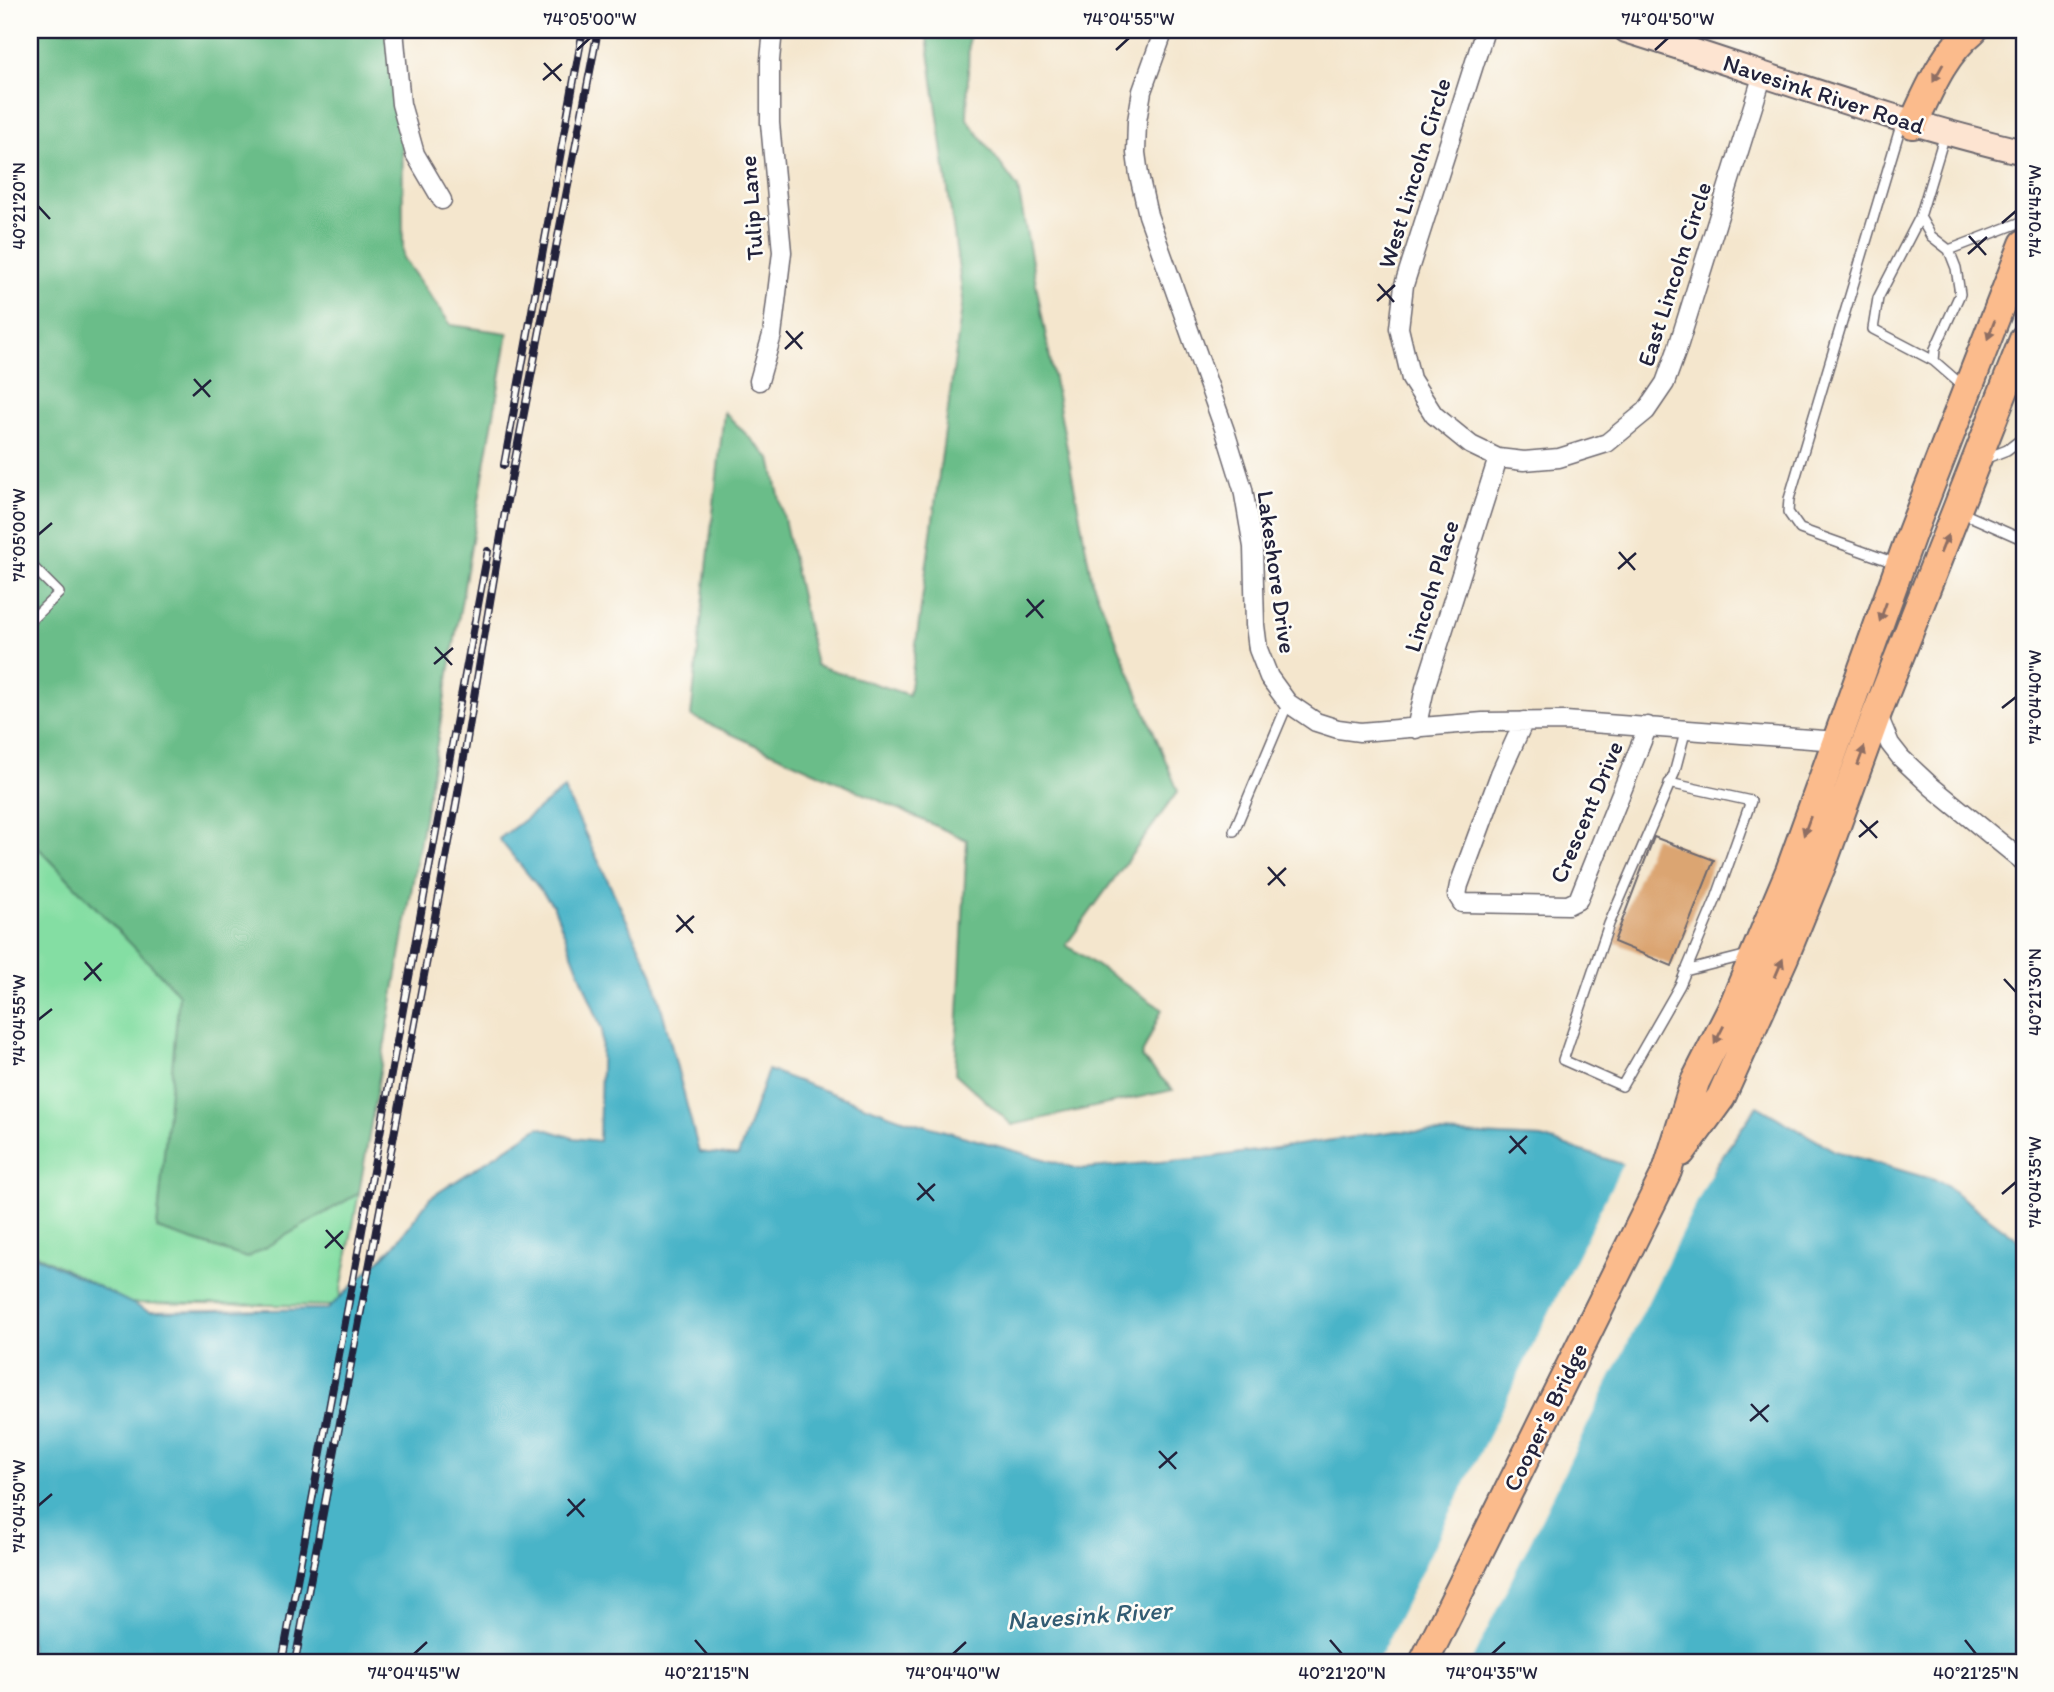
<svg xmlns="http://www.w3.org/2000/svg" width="2054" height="1692" viewBox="0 0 2054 1692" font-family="Itim,sans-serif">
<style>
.green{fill:#84dea3;stroke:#53806f;stroke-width:2}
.forest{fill:#6bbd89;stroke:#467062;stroke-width:2}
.water{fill:#4ab4c8;stroke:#366b82;stroke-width:2}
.pier{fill:#f4e6cd}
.building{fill:#dba572}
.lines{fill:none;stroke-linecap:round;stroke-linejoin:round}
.service-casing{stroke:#6c676e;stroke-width:12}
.minor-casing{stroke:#6c676e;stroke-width:21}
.secondary-casing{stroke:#6c676e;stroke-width:28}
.trunk-casing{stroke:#6c676e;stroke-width:32}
.service{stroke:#fff;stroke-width:9}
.minor{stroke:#fff;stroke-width:18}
.secondary{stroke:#fde4d1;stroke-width:24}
.trunk{stroke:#fbbb8c;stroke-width:28}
.rail-casing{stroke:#22223b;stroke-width:8}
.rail{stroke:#fdfcf7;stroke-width:5;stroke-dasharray:16;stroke-linecap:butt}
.oneway{fill:#8e6e64}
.ticks{fill:none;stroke:#22223b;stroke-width:2.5}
.labels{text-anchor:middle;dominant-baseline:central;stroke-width:5;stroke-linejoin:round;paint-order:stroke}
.street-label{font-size:24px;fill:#22223b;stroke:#fdfcf7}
.water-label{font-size:26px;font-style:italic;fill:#325c73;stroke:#fdfcf7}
.neatline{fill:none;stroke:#22223b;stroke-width:2.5}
.ticks-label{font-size:18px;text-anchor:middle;fill:#22223b}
</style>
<rect width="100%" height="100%" fill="#fdfcf7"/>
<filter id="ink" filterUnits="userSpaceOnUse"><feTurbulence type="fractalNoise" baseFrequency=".0143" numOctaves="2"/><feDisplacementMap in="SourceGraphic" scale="14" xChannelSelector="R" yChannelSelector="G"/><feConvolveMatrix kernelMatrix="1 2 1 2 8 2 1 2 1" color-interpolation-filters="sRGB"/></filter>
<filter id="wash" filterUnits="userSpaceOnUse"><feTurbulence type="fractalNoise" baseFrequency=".00686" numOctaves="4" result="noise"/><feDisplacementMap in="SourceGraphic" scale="28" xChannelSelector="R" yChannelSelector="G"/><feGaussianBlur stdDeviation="1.57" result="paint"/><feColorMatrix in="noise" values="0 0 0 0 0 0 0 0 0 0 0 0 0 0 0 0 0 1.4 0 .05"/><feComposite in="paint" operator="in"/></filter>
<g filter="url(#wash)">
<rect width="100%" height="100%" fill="#f4e6cd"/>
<!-- green -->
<path class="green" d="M30 839 180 994 157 1229 247 1257 359 1193 338 1306 129 1303 30 1251Z"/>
<!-- forest -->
<path class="forest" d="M30 30H402L403 258 451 325 508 333 359 1193 247 1258 157 1229 179 994 30 839Z
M926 30H969L967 119 1018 188 1092 581 1178 791 1066 945 1162 1009 1141 1057 1173 1090 1012 1125 955 1073 967 840 691 716 724 412 771 459 816 665 909 695 963 299Z"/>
<!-- water -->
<path class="water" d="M564 789 653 975 699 1152 738 1156 768 1070 899 1118 1079 1169 1205 1158 1397 1131 1542 1138 1640 1170 1707 1178 1757 1106 1835 1151 1941 1182 2024 1244V1662H30V1253L149 1312 328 1309 393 1247 430 1198 539 1127 573 1138 599 1141 602 1030 553 905 499 839Z"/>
<!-- pier -->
<path class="pier" d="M1722 1151 1471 1662H1377L1624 1161 1641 1166 1706 1174Z"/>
<g id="blocks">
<!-- building -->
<path class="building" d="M1654 837 1714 860 1672 966 1614 942Z"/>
</g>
</g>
<g filter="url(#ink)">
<use href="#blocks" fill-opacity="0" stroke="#6c676e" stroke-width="2"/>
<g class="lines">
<defs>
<path id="service" d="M1920 217 1878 298 1873 329 1934 361 1965 388
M1949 250 2024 221
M1934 361 1935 349 1960 294 1956 268 1949 250 1931 236 1920 217 1945 134
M1984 459 2007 450 2024 437
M1958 511 2024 540
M1895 563 1800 529 1788 512 1789 499 1902 122
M30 564 59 593 30 621
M1669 783 1751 801 1716 899 1680 985 1622 1086 1563 1060 1609 924 1674 774 1686 729
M1234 831 1288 703
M1685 971 1748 955"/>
<path id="minor" d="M394 30 401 104 415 154 442 200
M1164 30 1142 91 1137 121 1136 153 1139 175 1148 215 1225 431 1243 489 1253 547 1255 625 1258 649 1269 677 1288 703 1316 722 1338 729 1360 732 1483 722 1565 721 1837 741
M1485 30 1404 285 1399 328 1411 379 1434 415 1471 445 1498 458 1524 461 1559 458 1607 443 1646 411 1665 383 1677 350 1763 74
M759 381 772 335 782 252 770 123V60L773 30
M1877 713 1890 744 1901 758 1932 787 2024 862
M1524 721 1500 774 1459 885 1457 895 1462 903 1568 905 1578 900 1648 726
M1416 729 1425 688 1498 458"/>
<path id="secondary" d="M1626 30C1759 71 1889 121 2024 152"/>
<path id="trunk" d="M1913 124C1929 90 1943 54 1973 30
M1681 1152 1721 1097 1784 957 1822 864 1877 713 2024 339
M1424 1662 1667 1171 1695 1082 1732 1009 1790 871 1912 532 2024 244"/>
</defs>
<!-- service casing -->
<use href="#service" class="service-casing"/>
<!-- minor casing -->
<use href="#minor" class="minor-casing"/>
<!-- secondary casing -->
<use href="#secondary" class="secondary-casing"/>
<!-- trunk casing -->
<use href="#trunk" class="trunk-casing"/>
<!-- service -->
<use href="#service" class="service"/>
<!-- minor -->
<use href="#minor" class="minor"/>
<!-- secondary -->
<use href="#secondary" class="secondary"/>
<!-- trunk -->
<use href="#trunk" class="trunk"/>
<defs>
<path id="rail" d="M504 465 583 30
M282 1662 488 551
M295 1662 456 805 506 506 598 30"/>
</defs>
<!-- rail casing -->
<use href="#rail" class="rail-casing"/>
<!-- rail -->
<use href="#rail" class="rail"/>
</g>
<!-- one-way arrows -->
<defs><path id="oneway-solid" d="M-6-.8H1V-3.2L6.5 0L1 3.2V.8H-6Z" transform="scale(1.75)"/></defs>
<g class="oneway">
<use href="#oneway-solid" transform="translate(1938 73) rotate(119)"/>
<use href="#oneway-solid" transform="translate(1991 330) rotate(111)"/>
<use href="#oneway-solid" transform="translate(1944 544) rotate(-68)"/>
<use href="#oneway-solid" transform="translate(1883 612) rotate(110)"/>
<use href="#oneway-solid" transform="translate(1861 756) rotate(-70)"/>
<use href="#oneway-solid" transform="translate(1807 826) rotate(110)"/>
<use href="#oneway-solid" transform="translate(1779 968) rotate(-67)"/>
<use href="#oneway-solid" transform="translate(1719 1035) rotate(117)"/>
</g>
</g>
<!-- ticks -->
<path class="ticks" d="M577 50 590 38M1116 50 1129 38M1655 50 1668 38M544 63 561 81M543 80 562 64M38 206 50 219M2002 223 2016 211M1969 236 1986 255M1968 254 1987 237M1378 284 1394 302M1377 301 1395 285M786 331 802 349M785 349 803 332M194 379 210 397M193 396 211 380M38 535 52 523M1619 552 1635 570M1618 569 1636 553M1027 599 1043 618M1026 617 1044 600M435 647 452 665M434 664 453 648M2002 708 2016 697M1860 820 1877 838M1859 837 1878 821M1268 867 1285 886M1268 885 1286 868M677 915 693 933M676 932 694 916M85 962 101 981M2004 979 2016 992M84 980 102 963M38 1020 52 1009M1510 1136 1526 1154M1509 1153 1527 1136M918 1183 934 1201M2002 1194 2016 1182M917 1200 935 1184M326 1230 343 1249M325 1248 343 1231M1751 1404 1768 1422M1750 1421 1769 1405M1159 1451 1176 1469M1159 1468 1177 1452M568 1499 584 1517M38 1506 52 1494M567 1516 585 1499M695 1640 707 1654M1330 1640 1342 1654M1965 1640 1976 1654M414 1654 427 1642M953 1654 966 1642M1492 1654 1505 1642"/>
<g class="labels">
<!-- street labels -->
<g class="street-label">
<text transform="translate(1824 94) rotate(18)">Navesink River Road</text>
<text transform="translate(1414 173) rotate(-73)">West Lincoln Circle</text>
<text transform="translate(751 208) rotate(-94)">Tulip Lane</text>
<text transform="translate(1674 274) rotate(-72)">East Lincoln Circle</text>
<text transform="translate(1277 572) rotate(82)">Lakeshore Drive</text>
<text transform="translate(1431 586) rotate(-73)">Lincoln Place</text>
<text transform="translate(1586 812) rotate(-67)">Crescent Drive</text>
<text transform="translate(1545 1417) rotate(-64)">Cooper's Bridge</text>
</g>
<!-- water labels -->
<g class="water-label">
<text transform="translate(1089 1615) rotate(-4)">Navesink River</text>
</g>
</g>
<!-- margin -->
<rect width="2054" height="1692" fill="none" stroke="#fdfcf7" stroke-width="77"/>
<rect x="38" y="38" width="1978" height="1616" class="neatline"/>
<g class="ticks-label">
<text x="590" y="25">74°05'00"W</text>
<text x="1129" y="25">74°04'55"W</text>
<text x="1668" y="25">74°04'50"W</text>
<text transform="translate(19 206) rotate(-90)" y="6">40°21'20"N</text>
<text transform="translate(2035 211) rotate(-90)" y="6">74°04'45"W</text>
<text transform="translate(19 535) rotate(-90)" y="6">74°05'00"W</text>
<text transform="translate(2035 697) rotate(-90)" y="6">74°04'40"W</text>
<text transform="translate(2035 992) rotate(-90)" y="6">40°21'30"N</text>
<text transform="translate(19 1020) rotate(-90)" y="6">74°04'55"W</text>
<text transform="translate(2035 1182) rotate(-90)" y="6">74°04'35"W</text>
<text transform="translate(19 1506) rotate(-90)" y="6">74°04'50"W</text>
<text x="414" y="1679">74°04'45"W</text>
<text x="707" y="1679">40°21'15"N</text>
<text x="953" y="1679">74°04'40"W</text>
<text x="1342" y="1679">40°21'20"N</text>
<text x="1492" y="1679">74°04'35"W</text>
<text x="1976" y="1679">40°21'25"N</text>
</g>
</svg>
